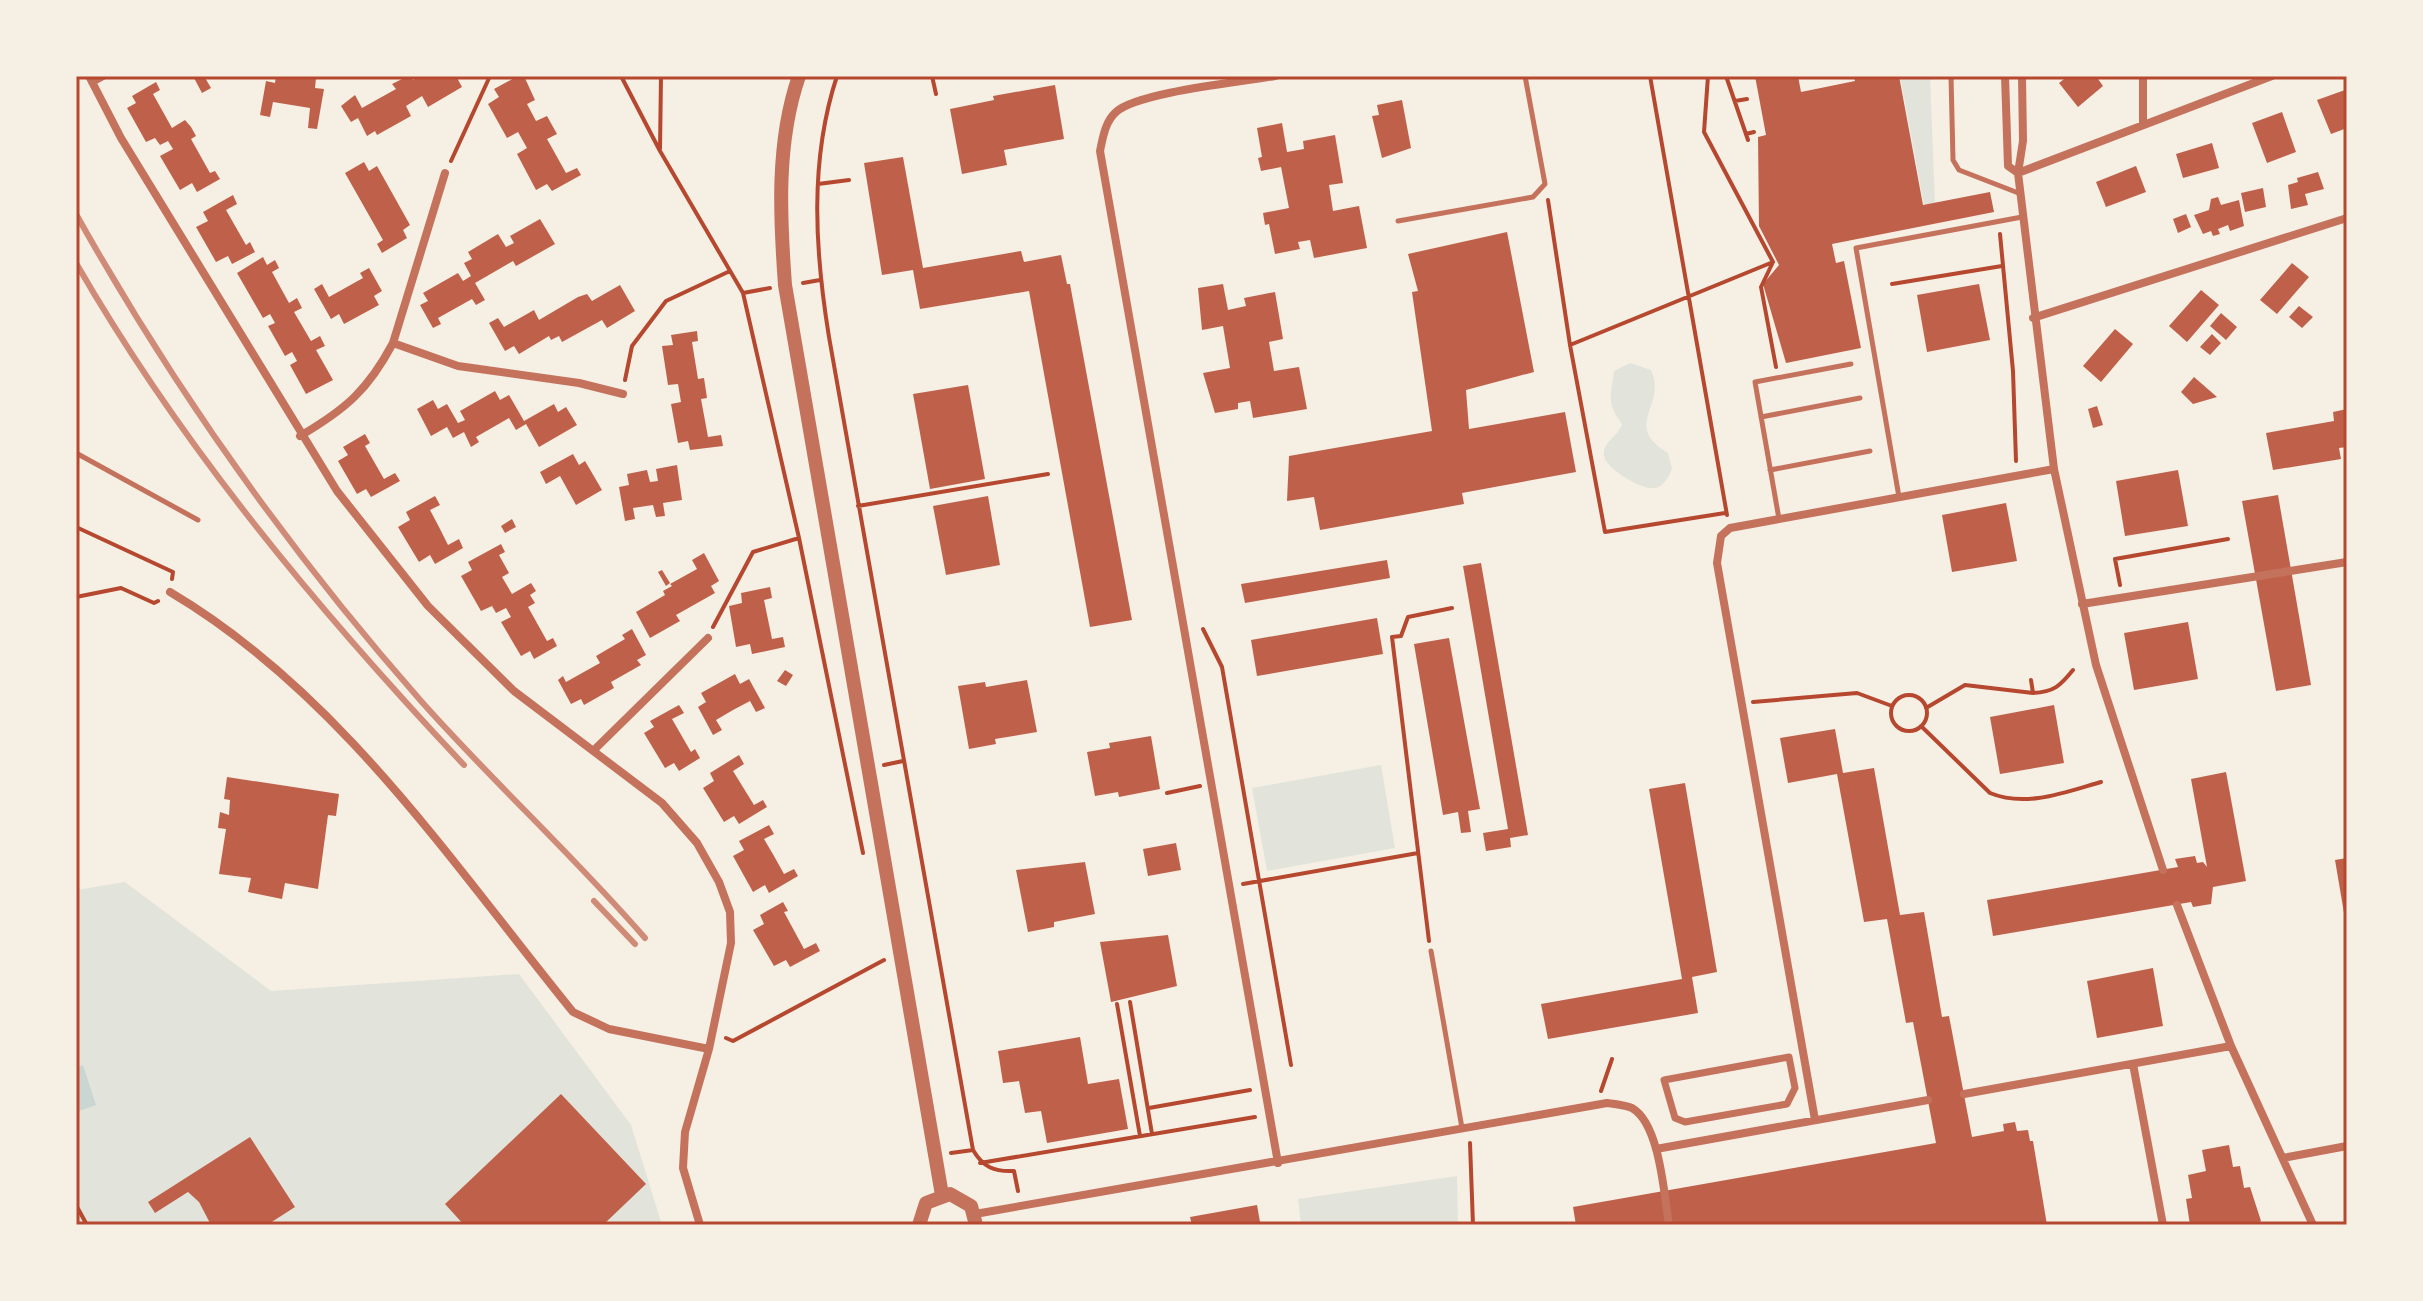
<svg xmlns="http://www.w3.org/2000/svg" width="2423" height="1301" viewBox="0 0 2423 1301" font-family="'Public Sans',sans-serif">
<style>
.green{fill:#e2e4dc}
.water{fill:#c9d6d2}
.building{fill:#bf614a}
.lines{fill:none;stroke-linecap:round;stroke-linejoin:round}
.path{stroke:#b5482f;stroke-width:4}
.service{stroke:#c5725c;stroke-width:5}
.pedestrian{stroke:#c5725c;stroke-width:7}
.minor{stroke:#c5725c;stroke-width:8}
.tertiary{stroke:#c5725c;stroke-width:14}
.rail{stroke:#cf8b77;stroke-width:6}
.neatline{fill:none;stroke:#b5482f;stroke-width:3}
</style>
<rect width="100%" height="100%" fill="#f6efe4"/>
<!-- green -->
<path class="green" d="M1900 76H1930L1935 203 1924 205Z
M1630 363 1651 370C1668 405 1621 425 1668 453L1672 469C1669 476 1665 485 1656 488 1643 491 1606 469 1604 456 1602 442 1618 437 1622 424 1606 402 1611 397 1614 371Z
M1381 765 1395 848 1267 871 1252 788Z
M125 882 271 991 519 974 631 1125 662 1225H76V890Z
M1457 1176 1458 1225H1301L1298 1199Z"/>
<!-- water -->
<path class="water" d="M83 1065 96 1105 76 1112V1067Z"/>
<!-- building -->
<path class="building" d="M193 76H204L211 88 202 93Z
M276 76 316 78 315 88 324 89 317 129 308 128 310 108 273 102 270 117 260 115 266 81 275 83Z
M401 76H411L413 80 419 76H456L462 87 428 107 422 96 406 106 411 116 377 135 375 131 367 136 358 118 351 122 341 106 355 95 362 108 396 89 392 84 402 79Z
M518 76H524L535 100 527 104 536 121 547 116 557 134 547 139 566 173 577 168 581 175 552 191 547 184 536 190 517 154 527 148 518 132 507 138 488 104 499 97 494 89Z
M1755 76H1798L1801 92 1855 81 1854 76H1899L1923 205 1990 192 1994 212 1832 244 1836 263 1844 261 1861 348 1786 363 1763 284 1779 265 1759 226 1758 137 1766 135Z
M2068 76H2096L2103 86 2078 107 2059 83Z
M156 82 160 90 153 94 172 128 185 120 191 127 196 136 191 139 210 173 215 171 220 179 197 192 192 183 180 190 160 156 173 149 168 141 160 145 155 138 146 142 127 108 136 103 132 96Z
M1055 85 1064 139 1004 150 1007 165 962 174 950 109 994 100 993 96Z
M2345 90 2347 128 2331 134 2317 100Z
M1402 100 1411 148 1382 158 1372 116 1379 115 1377 105Z
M2282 112 2296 152 2267 163 2252 123Z
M1282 123 1287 152 1304 149 1303 141 1335 135 1343 183 1329 185 1333 211 1359 206 1367 248 1314 258 1310 240 1298 242 1300 249 1275 254 1269 224 1265 225 1263 213 1289 208 1281 167 1261 171 1258 158 1262 157 1257 128Z
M2212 143 2219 168 2183 178 2176 154Z
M903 157 923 268 1021 251 1024 262 1061 255 1067 284H1070L1132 620 1090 627 1029 291 920 309 913 270 882 275 864 163Z
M364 162 369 171 377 166 410 225 403 230 407 238 382 253 377 244 383 240 345 173Z
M2136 166 2146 192 2106 207 2096 182Z
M2318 172 2324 189 2305 194 2308 205 2291 209 2288 185 2298 182 2297 178Z
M2263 188 2266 207 2245 212 2241 193Z
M233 195 237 204 226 210 246 245 250 242 255 252 232 264 228 256 216 262 196 227 208 221 203 212Z
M2218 197 2221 205 2239 200 2244 226 2230 231 2228 225 2218 229 2220 234 2213 236 2211 231 2203 234 2194 215 2209 210 2211 199Z
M2186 214 2191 227 2178 233 2173 219Z
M540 219 555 244 516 266 513 261 475 283 485 300 476 305 472 299 438 318 441 324 433 328 420 305 428 301 423 293 458 273 463 281 471 276 464 263 472 259 468 252 498 234 506 247 514 243 510 236Z
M1507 232 1534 372 1466 390 1469 429 1565 412 1576 472 1462 493 1464 504 1320 530 1314 497 1287 501 1289 456 1432 431 1412 292 1418 291 1408 254Z
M263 257 267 265 275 260 279 268 272 272 289 303 297 298 302 308 294 312 311 341 320 336 325 346 316 350 333 380 306 394 290 365 297 361 292 352 285 356 268 326 275 323 270 314 263 318 237 273Z
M2292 263 2309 277 2277 314 2260 300Z
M369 268 382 291 374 296 379 305 344 324 339 314 331 319 314 289 322 284 329 297 363 278 360 273Z
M1223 284 1228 310 1246 306 1244 298 1275 292 1283 339 1269 342 1274 371 1299 367 1307 409 1253 418 1250 401 1238 403V409L1215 413 1203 373 1230 368 1223 326 1202 330 1198 288Z
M1979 284 1990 340 1927 352 1917 295Z
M620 285 635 311 607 328 602 320 562 342 559 336 551 340 549 336 519 354 514 346 505 351 489 323 498 318 504 327 534 310 539 320 578 297 587 294 592 301Z
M2201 290 2219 305 2187 342 2169 326Z
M2299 306 2313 317 2302 328 2289 317Z
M2221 313 2237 327 2226 340 2210 326Z
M2115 329 2133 344 2101 382 2083 366Z
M697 331 698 341 692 342 698 379 704 378 707 398 701 399 708 437 721 435 723 446 690 450 688 441 678 443 671 404 681 402 678 384 668 385 662 346 673 345 671 335Z
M2212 334 2221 343 2210 355 2200 347Z
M2194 377 2217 397 2193 404 2181 392Z
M968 385 985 479 930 489 913 394Z
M495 391 500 400 509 395 524 421 554 404 558 412 566 407 577 425 539 447 526 424 516 430 509 418 476 437 479 442 471 447 464 432 453 438 447 427 431 436 417 409 433 400 438 409 447 404 458 423 465 420 460 411Z
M2097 406 2103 425 2093 428 2088 409Z
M2347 409V447L2339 448 2341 459 2273 470 2266 433 2334 421 2333 412Z
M365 434 370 443 365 446 384 479 395 473 400 481 371 497 366 489 357 494 338 461 348 455 343 447Z
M573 454 579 465 585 461 602 490 576 505 560 476 546 484 540 472Z
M677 465 682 500 663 503 665 516 656 517 653 505 633 508 635 519 625 521 619 487 629 485 627 474 647 470 650 482 658 481 656 469Z
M2178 470 2188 526 2125 536 2116 481Z
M2278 495 2311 685 2276 691 2242 501Z
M435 496 440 505 430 510 439 527 448 545 459 539 463 548 435 564 430 555 419 562 398 527 410 520 406 512Z
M988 496 1000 565 946 575 933 506Z
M2006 503 2017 561 1952 572 1942 515Z
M512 519 516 527 505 533 501 526Z
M501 544 505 552 499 555 509 573 502 577 512 594 531 583 536 591 530 595 535 603 528 607 547 641 553 638 557 646 534 659 530 651 521 656 501 622 511 617 506 608 496 613 492 606 481 611 461 576 472 570 468 562Z
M704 553 719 581 711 586 715 593 676 615 680 621 650 638 636 612 665 595 663 591 672 586 670 584 697 569 692 560Z
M1387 560 1390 578 1245 603 1241 584Z
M1481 563 1528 835 1510 838 1511 847 1486 851 1483 833 1508 829 1463 566Z
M662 570 670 583 666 586 658 572Z
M770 587 772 598 764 600 772 639 783 637 785 647 752 654 750 644 736 647 729 606 742 603 741 593Z
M1377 618 1383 654 1257 676 1251 640Z
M2188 622 2198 679 2134 690 2124 633Z
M632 629 646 655 637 660 641 665 611 682 614 688 584 705 581 699 571 704 558 680 563 676 566 682 600 663 596 656 625 639 622 635Z
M1449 638 1480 809 1468 811 1471 832 1461 833 1458 812 1443 815 1414 644Z
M785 670 793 675 786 686 777 681Z
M735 674 740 684 749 679 765 708 756 712 750 701 733 710 716 720 722 730 713 735 698 707 706 702 701 693Z
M1027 680 1037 732 995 739 996 744 969 749 958 686 985 682 986 687Z
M679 705 684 713 672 719 691 752 695 749 700 758 679 771 674 763 665 768 644 733 654 727 650 721Z
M2054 705 2064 763 2000 774 1990 717Z
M1835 729 1843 773 1874 768 1900 915 1924 912 1942 1017 1949 1016 1972 1137 2004 1131 2003 1124 2015 1122 2017 1131 2028 1130 2030 1141H2033L2047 1225H1576L1573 1207 1936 1143 1913 1022 1906 1023 1887 919 1864 922 1837 774 1788 783 1780 738Z
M1151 736 1160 789 1119 797 1118 792 1095 796 1087 752 1110 748 1109 743Z
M739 755 744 764 733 771 754 805 763 800 767 807 739 824 734 816 724 822 703 788 714 781 710 773Z
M2226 772 2246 881 2213 887 2211 904 2193 907 2191 902 1993 936 1987 900 2178 867 2175 859 2195 856 2197 863 2203 862 2207 867 2191 779Z
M227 777 339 794 336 816 328 815 318 889 285 883 282 899 248 892 251 878 219 874 226 829 218 828 220 812 229 815 230 800 224 799Z
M1685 783 1717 972 1692 977 1698 1013 1548 1039 1541 1004 1682 979 1649 789Z
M769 825 774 834 764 839 774 856 784 874 794 869 798 876 769 893 765 885 753 892 733 856 744 850 739 841Z
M1176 843 1181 870 1148 876 1143 849Z
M2347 858V919H2345L2335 860Z
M1085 862 1095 914 1054 922V927L1028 932 1016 870Z
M783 902 788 911 784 912 804 949 816 943 820 951 790 967 786 960 774 966 753 930 764 924 760 915Z
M1168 935 1177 986 1111 1002 1100 942Z
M2153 968 2163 1026 2097 1038 2087 981Z
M1080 1037 1088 1084 1119 1079 1128 1129 1047 1143 1041 1111 1025 1113 1019 1081 1003 1083 998 1051Z
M561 1094 646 1184 603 1225H464L445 1204Z
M250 1137 295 1207 267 1225H211L199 1202 188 1192 155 1213 148 1202Z
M2229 1145 2233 1167 2240 1166 2244 1188 2250 1187 2261 1221 2253 1225H2190L2186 1199 2192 1198 2188 1175 2206 1171 2202 1150Z
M1257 1205 1260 1222 1192 1225 1190 1217Z"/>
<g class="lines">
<!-- path -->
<path class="path" d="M621 76 660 151 743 293 770 288
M837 76C809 161 815 251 829 337L973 1150C983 1167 994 1172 1014 1171L1018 1191
M932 76 936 94
M1650 76 1727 515
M1708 76 1704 132 1773 262 1761 287 1776 367
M1726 76 1748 140
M1735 101 1747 99
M1746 134 1754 132
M660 149 661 76
M451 161 490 76
M818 184 849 180
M1548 200 1570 345 1773 262
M2000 234 2013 371 2016 461
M803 283 820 280
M1892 284 2002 266
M743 293 799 538 863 853
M1570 345 1605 532 1725 513
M625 380 632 346 666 301 730 271
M858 506 1048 474
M76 527 173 572 172 579
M2120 585 2115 559 2228 539
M76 597 121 588 154 603 158 601
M713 627 753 552 799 538
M1203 629 1222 667 1291 1065
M2031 680 2033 693C2054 692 2060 686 2073 670
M1891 713a18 18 0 1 1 36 0a18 18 0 1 1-36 0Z
M1753 702 1857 693 1892 706
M1926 708 1965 685 2033 693
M1921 726 1990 793C2026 808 2066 792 2101 782
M884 765 903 761
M1167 793 1200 786
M1243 884 1418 853
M1429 941 1392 637 1401 636 1408 617 1452 608
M1130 1002 1152 1134
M1117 1004 1140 1136
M726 1038 733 1041 884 960
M1601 1091 1612 1059
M1149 1108 1250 1090
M1470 1143 1473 1225
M951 1153 973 1150
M980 1163 1255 1117
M76 1205 87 1225
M96 1225H98"/>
<!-- service -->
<path class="service" d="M1951 76 1953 160 1959 170 2021 194
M1398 221 1533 197 1545 184 1525 76
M1761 417 1860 398
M76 453 198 520
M1770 470 1870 451
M1899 497 1856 248 2022 217
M1779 519 1755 382 1851 364
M1431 951 1462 1128"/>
<!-- pedestrian -->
<path class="pedestrian" d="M1789 1057 1795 1088 1787 1104 1685 1122 1675 1118 1664 1080Z"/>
<!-- minor -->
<path class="minor" d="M89 76 121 138 337 491 428 606 514 691 662 803 697 843 719 882 730 912 731 943 709 1049 685 1132 683 1168 700 1225
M1275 76C1242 82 1138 92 1116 112 1105 122 1103 137 1100 151L1278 1163
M2005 76 2008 166 2018 173
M2022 76 2023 141 2018 173 2054 469 2096 665 2163 870
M2143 76V124
M92 82 103 76
M2018 173 2272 76
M2033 318 2347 218
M393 343 458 366 579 383 623 394
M300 436C346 409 368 390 393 343L445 173
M170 592C339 692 451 862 573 1012L609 1029 709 1049
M2082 604 2347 562
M593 751 708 638
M2177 905 2231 1046 2313 1225
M2133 1064 2163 1225
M1964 1094 2231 1046
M1815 1120 1717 563 1721 536 1730 528 2054 469
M1656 1149 1928 1100
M2283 1158 2347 1146
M975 1214 1607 1103C1614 1104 1625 1105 1632 1108 1660 1124 1664 1195 1669 1225"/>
<!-- tertiary -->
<path class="tertiary" d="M799 76C776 142 780 217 785 285L942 1195
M919 1225 926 1203 950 1194 971 1206 976 1225"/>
<!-- rail -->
<path class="rail" d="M76 214C174 389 288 550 421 701 493 782 574 856 645 938
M76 263C182 447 318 610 464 765
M594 901 635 944"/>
</g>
<!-- border -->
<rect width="2423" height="1301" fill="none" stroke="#f6efe4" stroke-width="156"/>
<rect x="78" y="78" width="2267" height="1145" class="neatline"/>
</svg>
